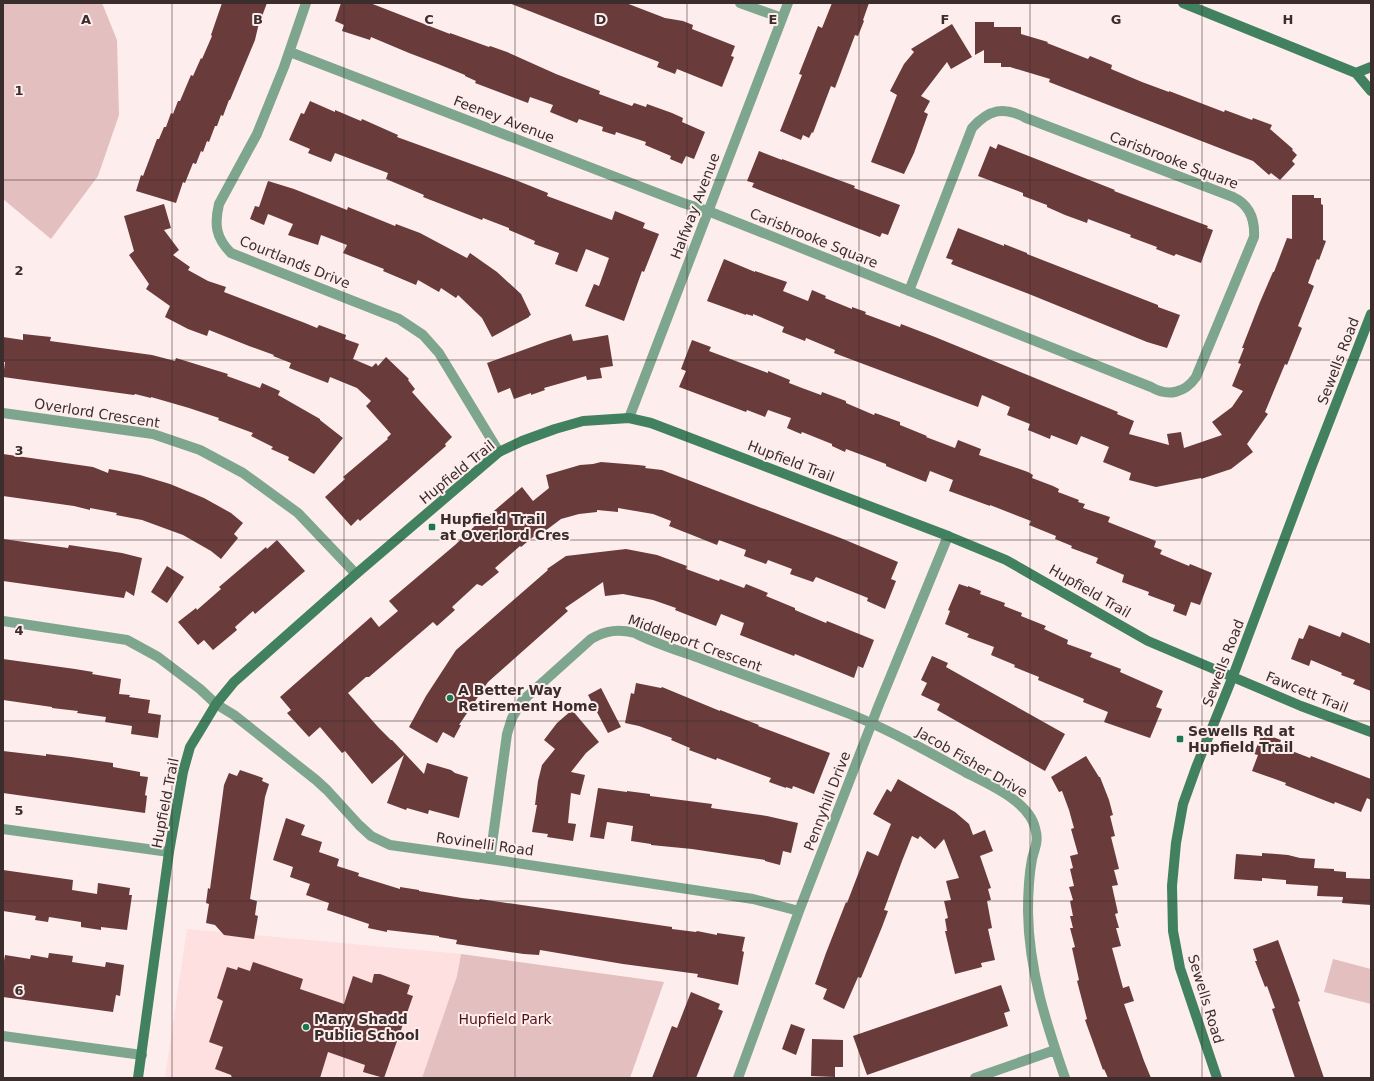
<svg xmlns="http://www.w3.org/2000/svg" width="1374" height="1081" viewBox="0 0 1374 1081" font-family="'DejaVu Sans',sans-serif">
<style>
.built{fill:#fde0df}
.green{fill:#e3c0bf}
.building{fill:#693b3b}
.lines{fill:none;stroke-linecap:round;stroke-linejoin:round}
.street{stroke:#7ea68e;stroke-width:10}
.secondary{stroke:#42815f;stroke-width:10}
.grid{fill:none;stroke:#3b2d2c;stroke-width:1;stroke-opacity:0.55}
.poi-dot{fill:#1a784e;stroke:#fdedec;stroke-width:1.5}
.labels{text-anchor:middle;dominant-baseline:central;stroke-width:4;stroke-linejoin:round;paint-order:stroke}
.street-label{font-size:14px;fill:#3b2d2c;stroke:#fdedec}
.poi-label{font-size:14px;font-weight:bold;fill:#3b2d2c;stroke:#fdedec;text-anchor:start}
.park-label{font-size:14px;fill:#521218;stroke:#fdedec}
.grid-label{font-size:13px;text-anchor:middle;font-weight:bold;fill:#3b2d2c;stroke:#fdedec;stroke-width:4;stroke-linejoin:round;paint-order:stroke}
</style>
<rect width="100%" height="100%" fill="#fdedec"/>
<!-- built -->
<path class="built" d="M187 929 461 954 457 976 422 1078H165Z"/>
<!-- green -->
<path class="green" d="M3 3H102L117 40 119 115 98 176 51 239 3 199Z
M461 954 664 982 630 1078H422L457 976Z
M1333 959 1371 969V1004L1324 992Z"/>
<!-- building -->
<path class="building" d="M222 3H267L258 27 255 40 230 100H229L223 116 221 115 217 126H215L209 142 207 141 203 152 201 151 196 164 193 163 185 183 183 182 176 203 136 191 141 175 143 176 157 139H159L164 127H166L171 113 173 114 178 101H180L191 75 193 76 201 58 202 59 212 36 211 35Z
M341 3H370L450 34V33L489 47 490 46 507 52 556 74 600 91 599 94 632 106 634 103 646 107 647 104 672 113 683 118 682 122 705 132 694 159 686 156 682 164 670 159 671 156 645 145 646 142 616 132 615 135 602 131 603 127 579 119 577 123 550 112 553 105 530 97 528 103 475 83 476 81 465 76V75L438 64 409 53 371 37 370 40 342 31 344 25 335 21Z
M509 3H626L665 18 683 21 693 25 692 29 735 46 731 56 734 57 722 87 677 69 675 74 657 67 659 62Z
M832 3H869L863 20 864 21 858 36 855 35 835 88 831 86 813 133 812 132 809 138 803 135 801 140 780 131 802 75 799 74 818 26 822 28Z
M975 22H994V27H1021V34L1048 42 1047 43 1088 59 1090 56 1112 65 1111 69 1142 82 1169 92V91L1224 112 1225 110 1252 120 1253 118 1272 125 1270 129 1293 149 1292 150 1297 155 1292 161 1295 164 1280 180 1271 173 1269 175 1253 161 1049 82 1050 79 1010 67H1001V63H984V50L975 55Z
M952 24 972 57 951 69 947 62 921 96 930 101 924 112 928 114 914 153 904 174 871 162 897 95 890 91 904 64 914 52 911 49Z
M310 101 335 112V110L361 121 362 119 398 135 397 137 518 181 548 193 547 196 612 220 615 211 645 223 643 228 659 234 644 272 642 271 624 321 585 306 594 284 599 286 609 258 586 249 577 272 555 264 559 253 534 244 535 241 509 230V228L483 218 482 220 423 197 424 195 386 179 388 173 335 153 331 162 308 153 310 149 289 140 301 113 304 114Z
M998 144 1115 190 1114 191 1208 226 1207 228 1213 230 1201 263 1176 254 1174 256 1156 249 1157 247 1130 237 1131 235 1088 219 1087 223 1065 215 1047 207V205L1023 196V193L978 176 990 146 996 149Z
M759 151 782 160V159L855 186 854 188 900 205 888 235 882 233 880 237 752 187 754 183 747 181Z
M268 181 294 189 347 210 348 207 395 226 396 224 420 233 467 258 470 253 497 272 521 294 531 315 529 316V317L492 337 482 318 458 295 456 298 441 288 439 292 418 280 416 285 383 271 384 269 343 253 347 245 321 235 318 245 288 235 293 224 268 214 264 225 250 219 255 206 259 207Z
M1292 195H1314V198H1321V204L1323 205V240L1326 241 1319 260 1317 259 1308 283 1314 286 1298 326 1302 328 1287 365 1285 364 1265 412 1268 414 1247 444 1253 452 1231 469 1201 479V478L1156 487 1129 480 1131 473 1103 462 1109 447 1081 436 1077 445 1051 435 1050 439 1028 430 1030 424 1007 415 1010 407 982 395 978 407 834 353 835 350 806 338 805 341 782 332 784 327 753 314V316L746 314V315L707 301 724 259 755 272V271L787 282 783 291 808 301 812 290 826 296 825 298 852 309V307L866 312 865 314 900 327 901 324 935 337 1118 412 1117 414 1134 421 1129 434 1169 445 1167 434 1181 432 1184 448 1222 435 1212 422 1232 407 1243 391 1232 386 1241 364 1238 363 1244 348H1242L1260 302 1273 272H1274L1287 238 1292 239Z
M164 204 171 228 164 230 179 250 173 255 190 267 188 270 208 281 226 287 224 292 305 323 317 328 319 325 346 335 345 339 359 344 353 359 372 367 376 363 378 366 386 357 409 379 408 380 415 389 412 392 452 437 445 444 446 446 360 521 358 519 351 526 325 497 345 479 343 477 388 439 387 438 391 434 366 406 371 401 357 388 330 377 328 383 289 368 291 363 273 356 274 355 249 346 209 330 207 336 188 329 165 317 170 306 146 289 149 284 129 255 134 251 124 216Z
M958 228 1004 246V244L1027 253V254L1158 305V307L1180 315 1167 348 1147 342 1029 294 951 264 953 260 946 258Z
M23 334 51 337 50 341 152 355 175 361 176 358 228 374 227 376 260 388 262 383 280 391 278 395 320 419V420L343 438 314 474 288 460 289 457 271 449 273 447 251 436 253 433 218 420 219 418 189 408 151 397V398L135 394 134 395 3 377 5 362H3V337L23 340Z
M571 334 573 341 608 335 613 366 600 368 602 378 587 380 586 376 544 388 545 390 531 395V393L514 399 510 388 498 393 487 363 548 341Z
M692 340 711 347 709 351 768 373V371L790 380 789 383 802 388 821 395 822 392 846 401V403L874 415 875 413 900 422V425L927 436 926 437 955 448 958 440 981 449 979 455 1028 472 1033 475 1032 478 1053 486 1059 489 1058 492 1079 500 1078 502 1085 504 1083 508 1110 517 1108 522 1156 541 1154 547 1162 550 1160 554 1189 566 1190 564 1212 573 1200 605 1191 602 1186 616 1173 611 1175 605 1148 595 1149 592 1122 582 1124 575 1096 563 1098 558 1071 548 1072 546 1055 539 1056 536 1029 525 1031 521 990 505V506L949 491 953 480 930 471 926 482 886 466V464L846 449 845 452 832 446V444L802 432 801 434 787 428 791 418 768 410 765 417 747 410 746 412 679 387 686 371 681 369Z
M3 454 93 467 108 473 109 469 140 475 170 484 204 498 231 513 243 523 234 534 238 538 221 559 211 551 183 535 142 520 116 515 117 513 90 508V510L74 506 3 496Z
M601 462 638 465 646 466 645 468 662 470 843 539 898 562 891 579 896 581 885 609 867 601 868 598 816 577 813 582 790 574 792 569 768 560 766 564 744 556 746 550 719 540 717 545 692 535 669 526 671 521 653 514 618 508V512L597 510V512L579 514 561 519 541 534 539 532 521 547 520 546 495 568 499 572 482 586 477 584 452 607 455 610 437 626 433 622 369 677H366L348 693 378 727 391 740H392L424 774 427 763 451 770 455 773 468 777 459 818 429 810 428 814 407 808 406 810 387 803 404 755 372 784 345 751 342 753 320 727 309 737 287 713 291 710 280 697 371 617 379 627 398 611 389 601 455 545 480 521 481 522 522 487 533 501 549 488 546 475 580 465 593 464Z
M3 539 68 548 69 545 122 553 142 558 134 596 126 591 124 598 3 581Z
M277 540 305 571 255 614 253 611 235 627 237 630 213 650 204 640 198 645 178 622 196 608 197 610 221 589 219 587 266 547 267 549Z
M626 549 657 555 687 566 686 569 719 581 720 579 744 588 746 584 768 593 766 596 795 608V610L826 623 827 621 874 640 863 668 858 666 854 678 795 654 794 656 740 635 744 623 721 614 716 626 675 610 676 608 653 600 623 594 605 596 603 582 565 608 568 611 488 682 459 725H461L454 738 443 732 437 743 409 727 426 696 456 650 548 570 547 569 566 556Z
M167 566 184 577 167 603 151 592Z
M959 584 968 587V586L981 591 980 594 1005 603 1004 606 1022 613 1021 616 1046 626 1044 629 1068 640 1067 644 1092 653 1090 657 1121 669 1120 672 1163 691 1156 707 1162 709 1150 738 1104 722 1108 712 1083 702 1084 699 1038 680 1039 677 1014 667 1015 665 991 655 994 647 967 637 969 634 945 624 950 611 948 610Z
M1309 625 1340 637 1342 632 1371 644V691L1353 684 1355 680 1341 675 1342 673 1311 660 1309 666 1291 659 1299 638 1303 639Z
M932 656 948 663 946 667 1065 734 1045 771 937 710 940 704 921 695 927 683 921 680Z
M3 659 75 669 93 672 92 674 121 679 119 694 130 695 129 697 150 700 148 713 161 715 158 738 131 734 132 726 105 722 106 717 77 713 78 711 52 708V707L3 700Z
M636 683 661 688 662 687 720 711V710L759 725 758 726 830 753 814 794 793 786 792 789 786 787V788L769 782 771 778 717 758 716 760 689 750 690 748 671 740 672 738 639 726 625 723 631 693 634 694Z
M601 688 621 727 608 733 588 695Z
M572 710 599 742 586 753 571 772 585 775 580 795 571 793 568 823 576 824 573 841 547 837 548 834 532 832 537 805H535L538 781 542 765 555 749 544 740 557 723Z
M1262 733 1281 740 1279 746 1310 758 1311 756 1371 779V800L1367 798 1361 812 1335 802 1334 804 1285 785 1286 783 1252 771 1258 755 1254 754Z
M3 751 46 756V754L71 757 113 763V767L140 772V776L148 777 145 795 147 796 145 813 3 793Z
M1086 756 1099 777H1100L1109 800 1113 815 1110 816 1115 836 1111 837 1119 869 1114 870 1118 885 1112 886 1118 913 1115 914 1119 928H1116L1121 946 1112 948 1123 988 1129 986 1134 1001 1124 1004 1144 1061 1151 1078H1108L1104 1069 1103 1070 1085 1020 1087 1019 1077 981 1079 980 1072 948 1075 947 1070 928H1073L1070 916H1073L1070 901 1073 900 1069 887 1074 886 1070 869 1073 868 1070 856 1078 854 1071 829 1074 828 1069 810 1062 791 1059 792 1051 777Z
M240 770 263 778 262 781 269 784 265 797 250 899 257 901 255 915 258 916 254 939 224 935 215 925 206 923 209 904 206 903 208 888 210 889 224 785 229 773 237 776Z
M898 779 955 812 969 824 973 835 985 830 993 851 980 856 991 888 988 889 991 900 987 901 992 928 988 929 995 960 981 963 982 967 955 974 945 931H947L945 919 948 918 944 901 951 900 946 881 959 878 944 839 935 849 920 836 918 839 912 836 902 861 884 910 888 911 882 927 861 978 858 977 844 1009 823 999 827 989 815 984 826 953 846 902 847 903 867 851 878 856 891 824 873 814 887 789 891 792Z
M598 788 627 792V791L650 794V796L712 804 711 808 767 816 798 823 791 853 783 851 780 865 765 861V860L692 849 651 845V844L631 841 633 826 607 822 604 839 590 837Z
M286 818 305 825 301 835 322 842 319 852 339 859 337 866 359 873 358 876 400 889V887L419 890V891L462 898 479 900 480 899 672 927V929L696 932 697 931 717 935V933L745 937 742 951 744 952 738 985 697 977 698 974 623 964 540 950 539 955 524 954 456 944 457 940 439 937V936L387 930V932L368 928 369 924 327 910 329 903 306 895 310 884 290 877 293 867 273 860Z
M1262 853 1288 855 1300 858 1315 859 1314 868 1334 869V871L1346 872V878L1371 879V905L1342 903 1343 897 1317 896 1318 886 1286 884V880L1262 878V881L1234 879 1236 854 1262 856Z
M3 870 73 880 72 890 97 894 98 883 130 888 129 895H132L127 930 101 927V930L81 927V922L49 917 48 922 35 920 36 916 3 911Z
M1278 940 1300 1001 1298 1002 1324 1078H1295L1272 1009 1275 1008 1267 986 1265 987 1255 961H1257L1253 949Z
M49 953 73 956 72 962 105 967 106 962 124 965 120 996 116 995 113 1012 3 997V967L5 955 30 959 31 955 48 958Z
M253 962 303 979 300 989 344 1004 353 976 372 983 374 974H380L410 985 407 994 413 996 384 1078 363 1072 365 1065 328 1052 320 1078H232L231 1075 215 1069 223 1047 209 1042 223 1001 217 998 227 967 237 970 238 967 250 971Z
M1001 985 1010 1011 1004 1013 1008 1026 867 1075 853 1036Z
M691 992 720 1004 718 1009 723 1011 696 1078H652L672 1026 677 1028Z
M791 1024 805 1029 796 1055 782 1049Z
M812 1039 843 1040V1067H835V1077L811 1076Z"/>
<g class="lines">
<!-- street -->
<path class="street" d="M306 3 284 67 257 134 219 204C214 225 216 238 231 253L399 319 423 335 439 353 499 452
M740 3 782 18
M290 52 683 203 708 211 1151 387C1168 397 1185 393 1196 377L1254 237C1255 220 1250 205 1233 197L1026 118C1004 106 989 109 972 128L909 291
M3 413 153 434 200 450 243 473 298 513 356 574
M629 418 788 3
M3 621 127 640 158 657 200 689 216 704 234 715 316 780 327 790 359 825 371 836 390 845 490 859 753 899 799 911
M3 829 169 852
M490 859 507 734 512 718 522 701 591 639C606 630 619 629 635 633 656 644 680 651 702 659 752 678 804 696 855 716 893 732 929 752 965 772 988 784 1029 801 1035 828 1039 841 1035 847 1032 859 1029 875 1028 896 1028 912 1029 971 1046 1023 1065 1078
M3 1036 142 1055
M738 1078 799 911 878 707 948 536
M975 1078 1055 1050"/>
<!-- secondary -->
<path class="secondary" d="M1183 3 1356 73 1371 91
M1356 73 1371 67
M138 1078 169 852 183 772 190 747 201 729 216 704 234 682 356 574 499 452 522 441 555 429 583 421 629 418 651 423 948 536 1006 560 1148 641 1301 706 1371 732
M1217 1078 1180 968 1173 931 1172 886 1176 843 1183 804 1197 765 1233 676 1311 468 1371 314"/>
</g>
<!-- grid -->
<path class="grid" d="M172 3V1078M344 3V1078M515 3V1078M687 3V1078M859 3V1078M1030 3V1078M1202 3V1078M3 180H1371M3 360H1371M3 540H1371M3 721H1371M3 901H1371"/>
<!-- markers -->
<g class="poi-dot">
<rect x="428" y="523" width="8" height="8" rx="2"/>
<circle cx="450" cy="698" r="4"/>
<rect x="1176" y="735" width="8" height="8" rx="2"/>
<circle cx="306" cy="1027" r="4"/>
</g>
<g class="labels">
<!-- street labels -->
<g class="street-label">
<text transform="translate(504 119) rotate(21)">Feeney Avenue</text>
<text transform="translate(1174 160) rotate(21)">Carisbrooke Square</text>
<text transform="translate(695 206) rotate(-69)">Halfway Avenue</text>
<text transform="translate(814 238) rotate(22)">Carisbrooke Square</text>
<text transform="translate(295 262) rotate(22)">Courtlands Drive</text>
<text transform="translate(1338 361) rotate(-69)">Sewells Road</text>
<text transform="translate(97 413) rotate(9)">Overlord Crescent</text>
<text transform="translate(791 461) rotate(21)">Hupfield Trail</text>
<text transform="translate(457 472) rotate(-39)">Hupfield Trail</text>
<text transform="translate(1090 591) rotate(30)">Hupfield Trail</text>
<text transform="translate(695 643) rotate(20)">Middleport Crescent</text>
<text transform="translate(1223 663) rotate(-69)">Sewells Road</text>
<text transform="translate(1307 692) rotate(22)">Fawcett Trail</text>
<text transform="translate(972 762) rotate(30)">Jacob Fisher Drive</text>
<text transform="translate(827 801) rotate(-69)">Pennyhill Drive</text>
<text transform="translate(165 803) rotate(-79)">Hupfield Trail</text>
<text transform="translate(485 844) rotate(8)">Rovinelli Road</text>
<text transform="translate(1206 999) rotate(73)">Sewells Road</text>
</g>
<!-- poi labels -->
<g class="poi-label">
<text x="440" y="519">Hupfield Trail<tspan x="440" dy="16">at Overlord Cres</tspan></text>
<text x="458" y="690">A Better Way<tspan x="458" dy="16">Retirement Home</tspan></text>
<text x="1188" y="731">Sewells Rd at<tspan x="1188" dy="16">Hupfield Trail</tspan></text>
<text x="314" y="1019">Mary Shadd<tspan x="314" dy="16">Public School</tspan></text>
</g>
<!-- park labels -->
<g class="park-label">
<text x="505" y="1019">Hupfield Park</text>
</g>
</g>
<g class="grid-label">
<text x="86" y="24">A</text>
<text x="258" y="24">B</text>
<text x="429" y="24">C</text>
<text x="601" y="24">D</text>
<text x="773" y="24">E</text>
<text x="945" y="24">F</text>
<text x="1116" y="24">G</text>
<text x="1288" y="24">H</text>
<text x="19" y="95">1</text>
<text x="19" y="275">2</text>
<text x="19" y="455">3</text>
<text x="19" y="635">4</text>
<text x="19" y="815">5</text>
<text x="19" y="995">6</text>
</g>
<!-- border -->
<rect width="1374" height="1081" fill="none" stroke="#3b2d2c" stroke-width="8"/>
</svg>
